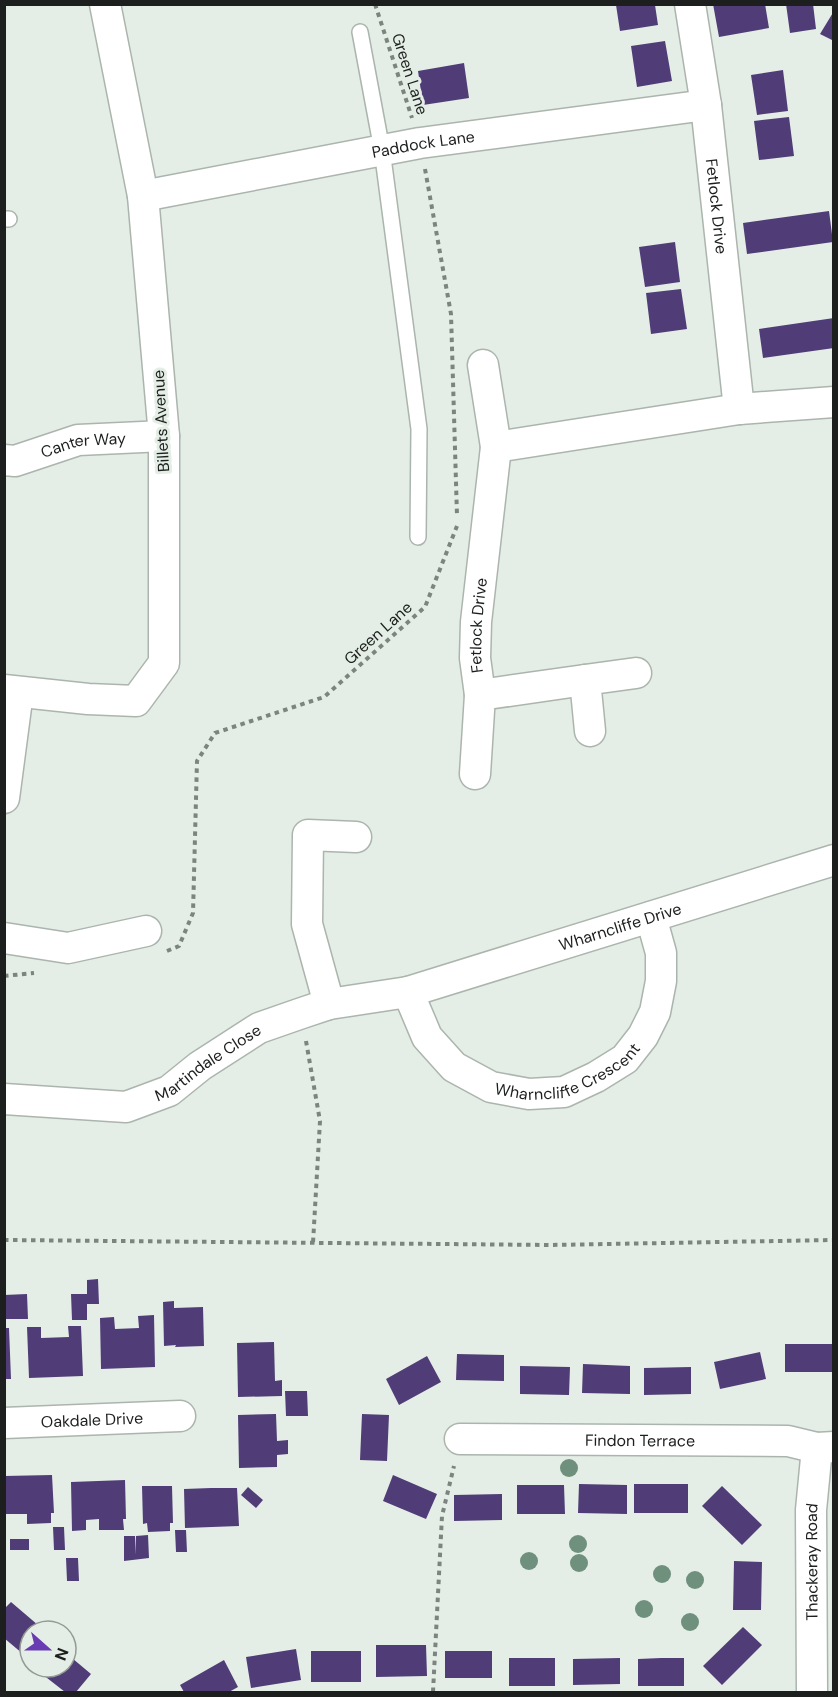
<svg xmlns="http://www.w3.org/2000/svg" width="838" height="1697" viewBox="0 0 838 1697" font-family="'DM Sans',sans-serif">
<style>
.building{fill:#503d77}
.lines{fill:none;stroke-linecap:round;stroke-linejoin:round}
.lane-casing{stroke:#abb5ad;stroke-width:18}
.street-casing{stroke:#abb5ad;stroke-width:33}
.path{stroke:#7d847f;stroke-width:4;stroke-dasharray:4.5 4.5;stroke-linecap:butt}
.lane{stroke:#fff;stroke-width:15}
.street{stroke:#fff;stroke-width:30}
.tree{fill:#6f907c}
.labels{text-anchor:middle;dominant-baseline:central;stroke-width:6;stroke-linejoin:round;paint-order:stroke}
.street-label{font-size:16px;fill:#1c1f1d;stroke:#e4eee6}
</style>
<rect width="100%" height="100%" fill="#e4eee6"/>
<!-- building -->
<path class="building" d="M713 4H765L769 28 719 37Z
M786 4H813L816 29 790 33Z
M616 5H655L658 25 620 31Z
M834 11V41L820 34Z
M665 41 672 81 637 87 631 46Z
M464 63 469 98 423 105 418 71Z
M783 70 788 111 757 115 751 75Z
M789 117 794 156 759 160 754 121Z
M829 211 833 242 747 254 743 223Z
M675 242 680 282 645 287 639 247Z
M681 289 687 329 651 334 646 293Z
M834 318V348L763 358 759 329Z
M98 1279 99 1304H87V1320H72L71 1294H87V1280Z
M27 1294 28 1319H5L4 1295Z
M174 1301V1308L203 1307 204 1346 175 1347 176 1345 164 1346 163 1302Z
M154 1315 155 1367 101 1369 100 1318 114 1317 115 1329 139 1328 138 1316Z
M68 1326H81L83 1376 29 1378 27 1327H41V1338L69 1337Z
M4 1328H9L11 1379H4Z
M274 1342 275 1381 282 1380V1396L238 1397 237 1343Z
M785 1344H834V1372H785Z
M760 1352 766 1379 720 1389 714 1362Z
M457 1354 504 1355V1381L456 1380Z
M427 1356 441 1382 399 1405 386 1379Z
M583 1364 630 1366V1394L582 1393Z
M520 1366 570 1367 569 1395 520 1394Z
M691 1367V1394L644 1395V1368Z
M285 1391H307L308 1416H286Z
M276 1414 277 1441 288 1440V1454L277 1455V1467L239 1468 238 1415Z
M362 1414 389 1415 387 1461 360 1460Z
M52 1475 54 1513H51V1523L27 1524V1514H4V1476Z
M393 1475 437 1494 426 1519 383 1501Z
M125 1480 126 1519H123L124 1530H99V1519L86 1520V1530L72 1531 71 1482Z
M579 1484 627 1485V1514L578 1513Z
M634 1484H688V1513H634Z
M517 1485H564L565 1514H517Z
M142 1486H172L173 1523H170V1531L148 1532 147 1523 143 1524Z
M722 1486 762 1525 742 1545 702 1506Z
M248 1487 263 1500 256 1508 241 1495Z
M211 1488H237L239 1526 185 1528 184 1489Z
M502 1494V1520L454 1521V1495Z
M53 1527H64L65 1550H54Z
M175 1530H186L187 1552H176Z
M148 1535 149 1558 124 1561V1536H135L136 1555V1536Z
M10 1539H29V1550H10Z
M66 1558H78L79 1581H67Z
M734 1561 762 1562 761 1610H733Z
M11 1602 45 1631H30V1657L29 1659 4 1638V1609Z
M743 1627 762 1645 722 1685 703 1666Z
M376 1645H426L427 1676 376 1677Z
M296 1649 301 1680 251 1688 246 1657Z
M311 1651H361V1682H311Z
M445 1651H492V1678H445Z
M66 1653 91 1674 76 1692H65L33 1667H66Z
M509 1658H555V1686H509Z
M620 1658V1684L573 1685V1659Z
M661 1658H684V1686H638V1659Z
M224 1660 238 1687 229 1692H184L180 1685Z"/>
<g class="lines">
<defs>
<path id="lane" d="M360 32 382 150 419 429 418 537
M4 219H9"/>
<g id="street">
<path id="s1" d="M690 4 706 105 739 409"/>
<path id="s2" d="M143 196 420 143 706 105"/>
<path d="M496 447 739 409 834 402"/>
<path id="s3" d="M4 460 15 461 78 440 164 436"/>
<path d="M4 690 88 699 136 701 164 663V436L143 196 105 4"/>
<path id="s4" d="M480 695 475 658 476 622 496 447 483 365"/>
<path d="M590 731 585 680 636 673"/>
<path d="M475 774 480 695 585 680"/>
<path d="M4 798 18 692"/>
<path d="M4 938 68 948 146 931"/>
<path id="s5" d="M408 992 427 1037 454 1067 491 1087 529 1094 564 1092 596 1077 625 1059 643 1036 655 1012 661 981V953L651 917"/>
<path d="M329 1004 307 924 308 835 356 837"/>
<path id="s6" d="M4 1099 126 1107 169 1091 200 1066 259 1028 302 1013 329 1004 408 992 834 860"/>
<path id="s7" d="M4 1423 180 1416"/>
<path id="s8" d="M460 1439 788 1441 817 1448"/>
<path id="s9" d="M812 1692 811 1510 817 1448 834 1447"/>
</g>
</defs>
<!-- lane casing -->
<use href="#lane" class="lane-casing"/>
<!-- street casing -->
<use href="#street" class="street-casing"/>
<!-- path -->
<path class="path" d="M375 4 412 118
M425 169 451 314 457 516
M167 951 179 946 193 913 197 761 215 733 324 697 425 607 457 526
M4 976 34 973
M306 1041 320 1121 313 1243
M4 1240 550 1245 834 1240
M433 1692 442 1516 454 1466"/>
<!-- lane -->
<use href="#lane" class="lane"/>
<!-- street -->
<use href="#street" class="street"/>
</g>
<!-- trees -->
<g class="tree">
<circle cx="569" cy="1468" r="9"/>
<circle cx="578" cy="1544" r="9"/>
<circle cx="529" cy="1561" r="9"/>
<circle cx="579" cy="1563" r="9"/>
<circle cx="662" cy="1574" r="9"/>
<circle cx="695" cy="1580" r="9"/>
<circle cx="644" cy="1609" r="9"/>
<circle cx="690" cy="1622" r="9"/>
</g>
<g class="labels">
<!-- street labels -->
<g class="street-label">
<text transform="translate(410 74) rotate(72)">Green Lane</text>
<text stroke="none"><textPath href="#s2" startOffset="285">Paddock Lane</textPath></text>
<text stroke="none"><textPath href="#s1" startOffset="204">Fetlock Drive</textPath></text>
<text transform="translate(161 421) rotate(-93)">Billets Avenue</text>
<text stroke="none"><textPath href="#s3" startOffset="82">Canter Way</textPath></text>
<text stroke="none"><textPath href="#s4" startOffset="70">Fetlock Drive</textPath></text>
<text transform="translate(378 633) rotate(-42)">Green Lane</text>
<text stroke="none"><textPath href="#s6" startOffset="654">Wharncliffe Drive</textPath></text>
<text stroke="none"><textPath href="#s6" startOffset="216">Martindale Close</textPath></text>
<text stroke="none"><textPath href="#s5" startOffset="214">Wharncliffe Crescent</textPath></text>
<text stroke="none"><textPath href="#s7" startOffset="88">Oakdale Drive</textPath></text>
<text stroke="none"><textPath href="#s8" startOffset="180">Findon Terrace</textPath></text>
<text stroke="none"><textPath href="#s9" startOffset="130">Thackeray Road</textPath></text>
</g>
</g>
<!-- border -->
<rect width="838" height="1697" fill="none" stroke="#1c1f1d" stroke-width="12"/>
<!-- north arrow -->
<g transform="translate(48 1649) rotate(111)"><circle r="28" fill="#e4eee6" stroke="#949b96" stroke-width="1.5"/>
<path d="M0-4.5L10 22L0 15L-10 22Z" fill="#693bb3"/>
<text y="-9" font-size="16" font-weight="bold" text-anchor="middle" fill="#1c1f1d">N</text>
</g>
</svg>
